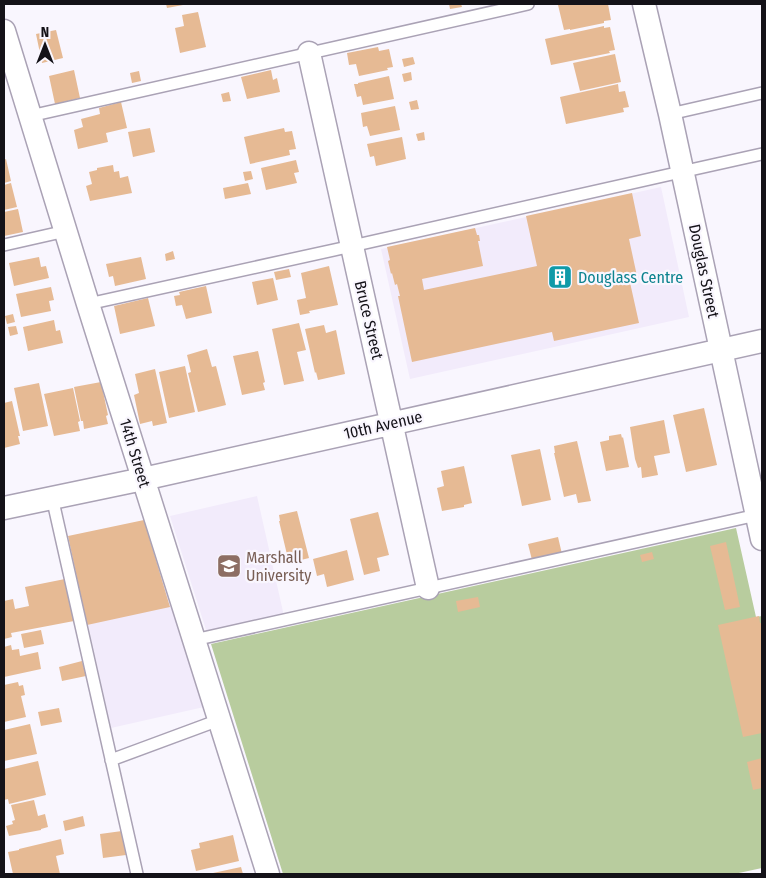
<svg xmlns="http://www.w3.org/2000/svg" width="766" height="878" viewBox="0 0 766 878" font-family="'Fira Sans Condensed',sans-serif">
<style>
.built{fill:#f2ebfb}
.green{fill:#b8cc9e}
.building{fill:#e6ba94}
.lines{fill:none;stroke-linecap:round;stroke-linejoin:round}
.lane-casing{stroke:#aaa2b5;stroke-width:14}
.street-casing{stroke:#aaa2b5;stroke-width:25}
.lane{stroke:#fff;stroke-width:11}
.street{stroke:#fff;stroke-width:22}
.labels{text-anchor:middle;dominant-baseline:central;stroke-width:4.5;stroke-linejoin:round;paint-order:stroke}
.street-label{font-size:16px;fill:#141218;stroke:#f9f6fe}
.culture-label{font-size:16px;fill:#0d838f;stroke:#f9f6fe;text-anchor:start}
.education-label{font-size:16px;fill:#785e54;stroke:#f9f6fe;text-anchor:start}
</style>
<rect width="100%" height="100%" fill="#f9f6fe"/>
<!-- built -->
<path class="built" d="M661 187 689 317 410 379 381 249Z
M257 496 284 616 207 633 170 516Z
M146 521 204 707 111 728 69 538Z"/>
<!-- green -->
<path class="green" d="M736 528 756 617 762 616V868L734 874H283L211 644Z"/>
<!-- building -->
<path class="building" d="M166 4H183V5L167 8Z
M449 4H461L462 7 450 9Z
M564 4H608L611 20 604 21V23L570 30V29L564 30 558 5Z
M198 12 206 47 180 53 175 28 184 26 182 15Z
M604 26V28L610 27 615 50 609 51 610 53 551 65 545 39Z
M56 30 63 58 42 63 36 34Z
M378 47 379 51 389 49 393 67 387 68 388 70 359 76 356 64 349 65 347 53Z
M615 54 621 82 580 91 573 63Z
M413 57 415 64 404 67 402 59Z
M74 70 80 98 55 104 49 76Z
M271 70 273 80 277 78 280 92 247 99 241 77Z
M139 71 141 81 132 83 130 73Z
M411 72 412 80 404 82 402 74Z
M389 76 394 99 363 105 361 96 357 97 354 84H358V83Z
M618 84 619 92 625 91 629 107 623 108 624 112 566 124 560 97Z
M229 92 231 101 223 102 221 94Z
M417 100 419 109 411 110 409 102Z
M121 102 127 128 106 133 108 142 78 149 74 130 83 127 81 119 100 114 99 108Z
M395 106 400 130 370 136 367 126 363 127 361 113Z
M150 128 155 152 133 157 128 132Z
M284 128 285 132 292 131 296 149 289 150 290 155 250 164 244 137Z
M424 132 425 140 418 141 416 134Z
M402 137 406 159 376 166 374 156 370 157 367 144Z
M6 159 11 181 4 183V160Z
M296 160 299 172 294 173 297 183 266 190 261 168Z
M113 165 114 172 119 171 120 178 128 176 132 193 90 201 86 186 92 184 89 172 97 170V168Z
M251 171 253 179 245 181 243 172Z
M11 183 17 207 4 210V185Z
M248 183 251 194 225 199 223 188Z
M632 193 641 236 629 239 637 276 629 278 639 323 554 341 552 332 412 362 398 296H400L397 284 395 285 392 273 391 274 388 261 390 260 387 247 475 228 477 235H479L480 241H478L483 266 422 279 424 290 537 266 526 216Z
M18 209 23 232 4 236V212Z
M173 251 175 259 166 261 165 254Z
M39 257 41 267 46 266 49 278 14 286 9 263Z
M141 257 146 279 115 286 113 276 109 277 106 264Z
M329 266 338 305 309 311 310 313 300 315 297 300 306 298 301 273Z
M289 269 291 277 276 280 274 272Z
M273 278 278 300 257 305 252 282Z
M206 286 212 313 186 319 182 305 176 306 174 296 180 295 179 292Z
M51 287 54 300 49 301 51 311 21 317 16 294Z
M148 298 155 326 120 334 114 306Z
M13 314 15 322 7 324 5 316Z
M54 320 56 331 60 330 63 343 28 351 23 327Z
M299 323 306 350 297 352 304 381 284 385 272 329Z
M324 325 326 333 336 330 345 374 318 380 316 372 315 373 305 329Z
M16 326 18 334 10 336 8 327Z
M207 349 212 367 216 366 226 405 198 412 188 373 191 372 187 355Z
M258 351 265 382 263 383 265 390 242 395 233 356Z
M185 366 195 412 169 418 159 372Z
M155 369 167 423 153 426 152 421 140 424 134 395 139 393 135 374Z
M101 382 108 415 106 416 108 424 84 429 83 421H81L74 387Z
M39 383 48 426 23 431 14 388Z
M73 388 80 421 78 422 80 431 54 436 44 394Z
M12 401 20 436H18L20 444 4 448V403Z
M704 408 717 465 686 472 673 415Z
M664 420 670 453 654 456 658 475 642 478 641 467 638 468 635 459 630 427Z
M621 434 622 438 623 437 629 467 606 471 600 442 609 440V436Z
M577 441 591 501 578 503 576 494 564 497 554 453H555L554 446Z
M540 449 551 500 522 506 511 455Z
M464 466 472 503 464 505V507L442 511 437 488 444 486 441 471Z
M297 511 309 558 289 563 279 521H280L279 515Z
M378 512 389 555 377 558 380 571 364 575 350 519Z
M144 520 170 607 87 625 68 536Z
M558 537 562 554 532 560 528 544Z
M726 542 740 607 725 610 710 546Z
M347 550 354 580 327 587 324 574 317 576 313 559Z
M652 552 654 559 642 562 640 555Z
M65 579 74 621 11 633 12 637 4 639V601L13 599 15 609 29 606 25 587Z
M478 597 480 607 458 612 456 601Z
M759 616 760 623H762V733L743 737 718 625Z
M41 630 44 644 24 648 21 634Z
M11 645 12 650 19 649 20 656 38 652 41 669 4 677V647Z
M82 661 86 676 62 681 59 667Z
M18 682 19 686 23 685 25 695 21 696 26 717 4 722V685Z
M59 708 62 722 41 726 38 712Z
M30 724 37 754 4 761V730Z
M762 758V788L753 790 747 762Z
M38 761 46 795 9 804 8 799 4 800V769Z
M34 800 38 816 45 814 48 827 41 829V830L9 836 6 826 13 824 12 821 15 820 11 805Z
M83 816 85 826 65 831 63 821Z
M122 831 126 855 103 858 100 834Z
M233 835 239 861 196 871 191 850 200 848 199 843Z
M61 839 64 854 56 856 60 874H13L8 852 19 850V849Z
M241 867 243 874H213V873Z"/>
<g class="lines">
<defs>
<path id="lane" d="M670 114 762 93
M30 116 528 4
M4 245 66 231
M88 304 352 246 672 174 762 154
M52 497 137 874
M194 640 757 515
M111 760 219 720"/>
<path id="street" d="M644 4 670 114 762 539
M4 31 88 304 268 874
M309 53 428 588
M4 508 143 479 762 341"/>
</defs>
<!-- lane casing -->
<use href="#lane" class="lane-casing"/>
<!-- street casing -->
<use href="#street" class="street-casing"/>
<!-- lane -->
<use href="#lane" class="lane"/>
<!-- street -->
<use href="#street" class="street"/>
</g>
<!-- icons -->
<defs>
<symbol id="building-square" viewBox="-11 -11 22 22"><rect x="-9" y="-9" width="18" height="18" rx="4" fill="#0f9aa8" stroke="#f9f6fe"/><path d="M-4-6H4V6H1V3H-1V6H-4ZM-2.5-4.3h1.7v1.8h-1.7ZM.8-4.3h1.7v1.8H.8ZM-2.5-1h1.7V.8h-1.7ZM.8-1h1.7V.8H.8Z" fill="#fff"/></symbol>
<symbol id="university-square" viewBox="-11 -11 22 22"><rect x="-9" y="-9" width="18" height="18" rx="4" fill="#8d6e63" stroke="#f9f6fe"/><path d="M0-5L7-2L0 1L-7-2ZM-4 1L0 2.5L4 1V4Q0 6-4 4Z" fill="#fff"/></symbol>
</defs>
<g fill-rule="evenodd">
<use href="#building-square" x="546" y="263" width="28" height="28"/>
<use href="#university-square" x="215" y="552" width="28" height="28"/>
</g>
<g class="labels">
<!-- street labels -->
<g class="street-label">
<text transform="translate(704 271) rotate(78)">Douglas Street</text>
<text transform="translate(369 320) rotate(77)">Bruce Street</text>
<text transform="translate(383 425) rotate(-13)">10th Avenue</text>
<text transform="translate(135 453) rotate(73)">14th Street</text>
</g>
<!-- culture labels -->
<g class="culture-label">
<text x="578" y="277">Douglass Centre</text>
</g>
<!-- education labels -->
<g class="education-label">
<text x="246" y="557">Marshall<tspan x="246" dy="18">University</tspan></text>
</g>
</g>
<!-- border -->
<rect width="766" height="878" fill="none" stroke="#141218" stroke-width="10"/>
<!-- north arrow -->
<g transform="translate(45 45)" stroke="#f9f6fe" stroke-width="4" paint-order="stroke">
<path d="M0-4L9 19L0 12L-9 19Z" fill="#141218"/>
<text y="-8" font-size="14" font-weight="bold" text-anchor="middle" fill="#141218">N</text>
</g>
</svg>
